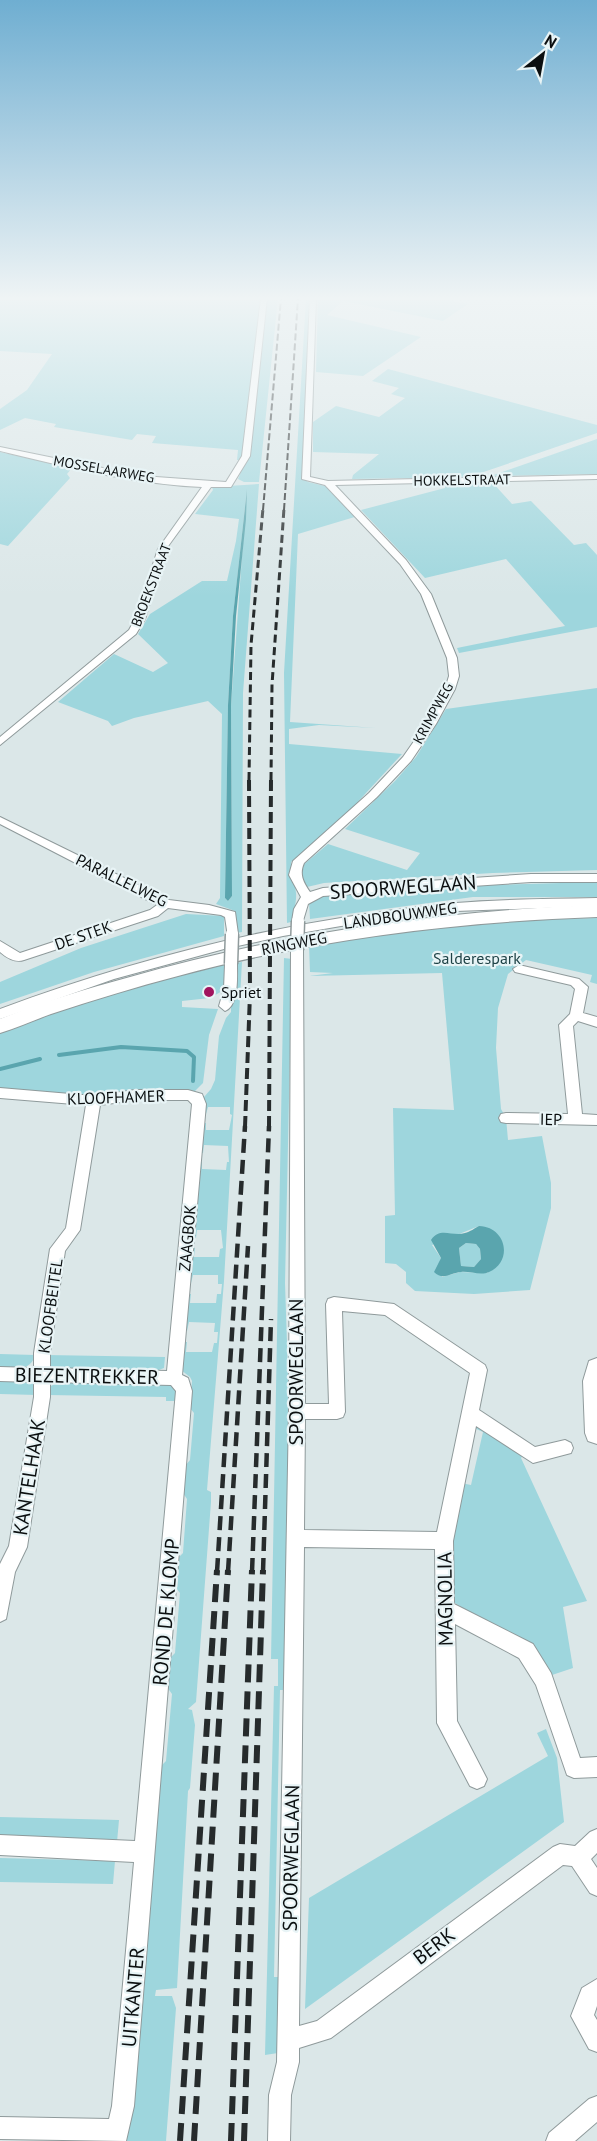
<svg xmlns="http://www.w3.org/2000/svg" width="597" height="2141" viewBox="0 0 597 2141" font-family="'PT Sans',sans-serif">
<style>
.green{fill:#9ed6dd;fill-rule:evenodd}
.water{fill:#5aa5ae;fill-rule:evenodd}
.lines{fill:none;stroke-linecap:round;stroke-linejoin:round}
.stream{stroke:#5aa5ae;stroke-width:4}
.street-casing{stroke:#8f9a9b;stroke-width:2}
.secondary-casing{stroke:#8f9a9b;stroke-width:2}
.street{fill:#fff;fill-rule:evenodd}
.secondary{fill:#fff;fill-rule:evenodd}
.rail-far4{stroke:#262b2c;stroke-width:2;stroke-dasharray:7 3;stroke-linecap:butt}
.rail-far3{stroke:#262b2c;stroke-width:3;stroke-dasharray:8 4.5;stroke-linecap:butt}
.rail-far2{stroke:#262b2c;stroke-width:4;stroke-dasharray:11 5;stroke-linecap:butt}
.rail-far1{stroke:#262b2c;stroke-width:4.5;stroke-dasharray:14 7;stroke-linecap:butt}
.rail{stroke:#262b2c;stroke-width:6;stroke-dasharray:18 9;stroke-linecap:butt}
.street-bridge-casing{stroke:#8f9a9b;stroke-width:15;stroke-linecap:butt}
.street-bridge{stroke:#fff;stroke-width:12}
.poi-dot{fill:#a1145e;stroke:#e8f4f6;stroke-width:2}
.labels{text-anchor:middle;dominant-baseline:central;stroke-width:4.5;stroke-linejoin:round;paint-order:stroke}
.far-street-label{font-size:14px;fill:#0b0f10;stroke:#e8f4f6}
.street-label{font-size:16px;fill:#0b0f10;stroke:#e8f4f6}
.park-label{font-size:16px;fill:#1f4347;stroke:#e8f4f6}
.poi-label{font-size:16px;fill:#0b0f10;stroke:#e8f4f6;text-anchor:start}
.near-street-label{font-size:20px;fill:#0b0f10;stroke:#e8f4f6}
</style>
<rect width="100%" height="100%" fill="#dbe7e8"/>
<!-- green -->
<path class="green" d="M0 298H262L245 452 242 460H237L238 450 152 443 156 436 137 434 132 440 54 427 56 424 25 418 0 430V409L27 390 52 354 0 351Z
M265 298H278L259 482H244L238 479 249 452Z
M306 298H311L303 478 308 482 329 487 358 516 298 534 290 722 376 728 319 725 289 729V744L402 754 342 819 291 862C291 875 295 881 296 893 297 901 293 915 291 922L287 923 284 673Z
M318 298H434L468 304 443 321 343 301 327 315 421 337 363 376 316 372Z
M388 369 597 425V433L469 477 352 479 353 475 379 454 313 452V422L336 406 379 417 405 398 391 394 399 388 372 381Z
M597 439V474L491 476Z
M0 452 72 468 67 474 70 478 8 546 0 544Z
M492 482 512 504 531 501 574 545 586 543 597 555V627L459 653 457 648 565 626 506 559 425 578 361 510 445 488 446 483Z
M259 484 243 693 242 932 236 933 235 911 216 904 220 898 222 714 208 701 134 718 112 726 108 721 58 702 114 654 153 672 168 663 138 634 150 614 202 581H227L236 541 239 519 195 514 213 490 212 487ZM247 489 231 706 232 896 228 901 225 898 228 705 233 616Z
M597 688V870L493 873 324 883 307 887 301 878 302 866 328 844 407 870 420 853 345 829 395 781 416 757 446 709Z
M597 882V897H473L310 919 309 901 317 896 426 887Z
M186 914 224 916V936L94 972 0 1004V982L81 948Z
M597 918V984L590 982 592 975 526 960 508 974 498 1008 496 1048 501 1109 506 1118 508 1140 542 1136 551 1183V1208L530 1290 474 1294 415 1291 406 1283V1272L396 1264 385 1263V1216L395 1215 393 1108 454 1110 442 973 309 976 333 973 310 972 309 945 432 927 509 920ZM479 1226 488 1273 460 1272 442 1277 439 1265 441 1258 432 1245Z
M284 958 292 959 285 1283 290 1434 285 1690H280L274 1977H279L278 2053 265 2055 274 1686H278V1659H271Z
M225 961 224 990 210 998 182 1001V1007L218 1009 209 1035 203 1083 195 1091 104 1097 0 1090V1033L58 1009Z
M242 962 224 1281 207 1490 211 1492V1502L196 1702 188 1709 192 1710 195 1725 190 1788 188 1791 177 1988 156 1990 155 1996H172L176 2008 166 2141H124L160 1767 166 1761 172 1694 167 1687 169 1659 175 1653 180 1593 175 1587 177 1559 183 1553 187 1499 183 1493 185 1466 190 1460 194 1413 190 1408 192 1381 190 1377 181 1370 182 1342H187L186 1352H212L214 1343H217L218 1332H214L215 1323 189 1322 187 1331H183L186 1294H191L190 1303H216L217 1294H221L222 1284H218V1275H193L191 1283H187L191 1248H195L194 1257H219L220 1249 223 1248 221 1230H197L196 1238H191L198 1162H202V1169L226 1170 227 1162H229L228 1146 204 1145 203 1153H199L202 1123H206V1130H229L232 1115 230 1114V1107H208L206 1114H203L204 1097 211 1089 215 1080 219 1036 226 1018 231 1012V1001L236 963Z
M466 1243 476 1244 480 1249 481 1259 474 1267 461 1266 459 1248Z
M0 1354 35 1355C31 1372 14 1368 0 1368Z
M46 1355 165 1357 164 1368 156 1371 54 1369 47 1364Z
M0 1380 31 1381 36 1385 37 1395 0 1394Z
M59 1382 162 1383C174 1386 176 1389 177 1401H166V1397L48 1395 51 1386Z
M473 1424 524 1454 521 1458 587 1601 563 1607 573 1668 546 1677 515 1639 450 1600 446 1544 461 1483 471 1485 483 1432 472 1427Z
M546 1729 557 1758 564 1822 305 2009 309 1898 548 1756 537 1733Z
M0 1817 119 1820 117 1842 0 1839Z
M0 1858 115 1861 113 1884 0 1882Z"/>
<!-- water -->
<path class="water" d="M247 489 246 519 236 616 231 706 232 896 228 901 225 898 228 705 233 616Z
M479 1226C507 1227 513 1262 489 1272 481 1276 470 1271 461 1272 450 1273 443 1281 434 1272L441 1258 431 1240C440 1226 452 1237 465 1233 470 1232 475 1228 479 1226ZM466 1243 476 1244 480 1249 481 1259 474 1267 461 1266 459 1248Z"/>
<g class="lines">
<!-- stream -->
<path class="stream" d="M59 1055 121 1047 187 1051 194 1057 193 1081
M0 1069 40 1059"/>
<defs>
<path id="street" d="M261 298H267L250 456 231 487H211L166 549 145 619 136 634 0 745V737L129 630 135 619 158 549 202 487C134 484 67 467 0 451V447L142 476 226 482 242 456Z
M310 298H316L310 477 328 481 597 475V479L335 485 406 560 431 594 457 658 459 676 455 689 436 724 411 761 377 797 304 863C299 874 303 882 310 892L323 888 531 874H597V882H531L323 896 308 904 302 924 298 925 292 921 294 909 301 897 289 875 293 861 369 793 403 757 426 724 445 689 449 676 447 658 421 594 400 564 325 485 302 479Z
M0 817 169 900 209 905 235 912 238 934 236 937H228L225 917 221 915 168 908 158 916 24 960C15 963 7 958 0 952V941L20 953 150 910 157 905 0 824Z
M597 898V906L456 911 341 926 283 936 224 949 114 979 0 1019V1009C147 954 300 918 456 903 503 899 550 899 597 898Z
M297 946 303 950 305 1404H329L326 1304 328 1299 334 1297 394 1304 485 1365 487 1370 479 1410 535 1447 565 1440 571 1443 573 1448 571 1453 533 1463 476 1426 453 1541 454 1604 533 1644 551 1673 580 1758 597 1757V1777L574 1778 567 1775 536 1685 519 1658 455 1624 457 1721 487 1779 484 1786 477 1789 470 1786 437 1723 435 1549 304 1547 299 2026 317 2021 553 1847 560 1844 575 1846 590 1832 597 1829V1853L591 1859 597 1868V1896L590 1893 572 1866 563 1865 331 2038 299 2048V2062L291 2095 290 2141H268L269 2095 277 2062 289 1411 291 950ZM342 1311 385 1315 470 1373 437 1532 304 1530 305 1419H337L343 1417 345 1412Z
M231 960 237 964C237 977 239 1006 225 1011L219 1006 224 989 225 964Z
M519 965 579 979 588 987 583 1013 597 1017V1027L578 1021 573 1026 582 1114 597 1115V1125L506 1123 501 1122 499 1118 501 1114 506 1113 568 1114 559 1025 570 1014 575 989 571 985 515 972 513 969Z
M0 1088 94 1096 135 1090H188L202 1094 206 1104 182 1375 188 1378 192 1391 134 2106 126 2141 0 2139V2117L109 2119 112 2106 134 1862 0 1855V1835L135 1841 176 1391 171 1385 50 1382V1397L27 1547 15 1572 6 1619 0 1622V1564L9 1546 34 1397V1382L0 1381V1367L34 1368V1353L50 1249 66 1228 86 1105 0 1098ZM135 1100H188L192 1104 167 1371 50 1368V1353L65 1251 80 1230 100 1105Z
M597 1979V2006L594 2015 597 2020V2052L589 2049 571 2016 582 1988Z
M597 2096V2122L575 2141H546L549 2133 589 2099Z"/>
<path id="secondary" d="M597 905V917C455 922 315 939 178 976 136 987 93 1000 51 1014 34 1020 17 1028 0 1033V1019C42 1002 86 989 130 977 283 933 438 911 597 905Z
M597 1358V1444L588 1441 585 1433 583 1381 589 1361Z"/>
</defs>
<!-- street casing -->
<use href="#street" class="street-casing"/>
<!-- secondary casing -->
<use href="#secondary" class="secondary-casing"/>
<!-- street -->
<use href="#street" class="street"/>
<!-- secondary -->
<use href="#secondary" class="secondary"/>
<!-- rail-far4 -->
<path class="rail-far4" d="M263 510 281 298
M284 510 298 298"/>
<!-- rail-far3 -->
<path class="rail-far3" d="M249 780 251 645 263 508
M271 780 272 685 284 508"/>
<!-- rail-far2 -->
<path class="rail-far2" d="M245 1127 250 994 249 779
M269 1127 271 779"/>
<!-- rail-far1 -->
<path class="rail-far1" d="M217 1572 245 1126
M228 1572 248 1246
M252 1572 269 1126
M263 1572 271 1319"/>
<!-- rail -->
<path class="rail" d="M180 2141 217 1570
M194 2141 228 1570
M231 2141 252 1570
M244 2141 263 1570"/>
<defs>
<path id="street-bridge" d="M297 950 298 921
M231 964 232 934"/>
</defs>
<!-- street-bridge casing -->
<use href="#street-bridge" class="street-bridge-casing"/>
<!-- street-bridge -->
<use href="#street-bridge" class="street-bridge"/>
</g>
<!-- sky -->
<linearGradient id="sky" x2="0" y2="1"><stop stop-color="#6faed1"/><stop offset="0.5" stop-color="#eff4f5"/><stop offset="1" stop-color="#eff4f5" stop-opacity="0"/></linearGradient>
<rect width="597" height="597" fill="url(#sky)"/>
<!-- markers -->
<circle class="poi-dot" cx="209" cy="992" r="6"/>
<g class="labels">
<!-- far-street labels -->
<g class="far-street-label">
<text transform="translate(104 469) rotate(10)">MOSSELAARWEG</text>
<text transform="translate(462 480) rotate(-1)">HOKKELSTRAAT</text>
<text transform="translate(151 585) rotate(-69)">BROEKSTRAAT</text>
<text transform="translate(433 713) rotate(-61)">KRIMPWEG</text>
</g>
<!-- street labels -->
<g class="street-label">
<text transform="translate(122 880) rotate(26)">PARALLELWEG</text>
<text transform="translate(400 915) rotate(-8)">LANDBOUWWEG</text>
<text transform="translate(83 935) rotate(-19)">DE STEK</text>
<text transform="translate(294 943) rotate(-11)">RINGWEG</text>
<text transform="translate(116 1097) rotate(-2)">KLOOFHAMER</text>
<text transform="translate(551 1119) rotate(1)">IEP</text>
<text transform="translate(187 1238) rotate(-85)">ZAAGBOK</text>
<text transform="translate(50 1306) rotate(-82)">KLOOFBEITEL</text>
</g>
<!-- park labels -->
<g class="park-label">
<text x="477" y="958">Salderespark</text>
</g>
<!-- poi labels -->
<g class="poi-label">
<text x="221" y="992">Spriet</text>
</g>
<!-- near-street labels -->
<g class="near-street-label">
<text transform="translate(403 887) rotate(-4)">SPOORWEGLAAN</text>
<text transform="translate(296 1372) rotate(-90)">SPOORWEGLAAN</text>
<text transform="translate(87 1376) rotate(1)">BIEZENTREKKER</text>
<text transform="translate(29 1477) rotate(-81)">KANTELHAAK</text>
<text transform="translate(445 1599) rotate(-91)">MAGNOLIA</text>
<text transform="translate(166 1612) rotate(-85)">ROND DE KLOMP</text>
<text transform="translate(291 1858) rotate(-89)">SPOORWEGLAAN</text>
<text transform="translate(434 1946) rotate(-37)">BERK</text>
<text transform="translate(133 1997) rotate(-85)">UITKANTER</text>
</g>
</g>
<!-- north arrow -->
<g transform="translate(543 54) rotate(31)" stroke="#e8f4f6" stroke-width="4.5" paint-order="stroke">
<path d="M0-4.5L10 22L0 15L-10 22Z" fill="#0b0f10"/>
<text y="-9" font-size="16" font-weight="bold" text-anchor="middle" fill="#0b0f10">N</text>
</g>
</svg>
